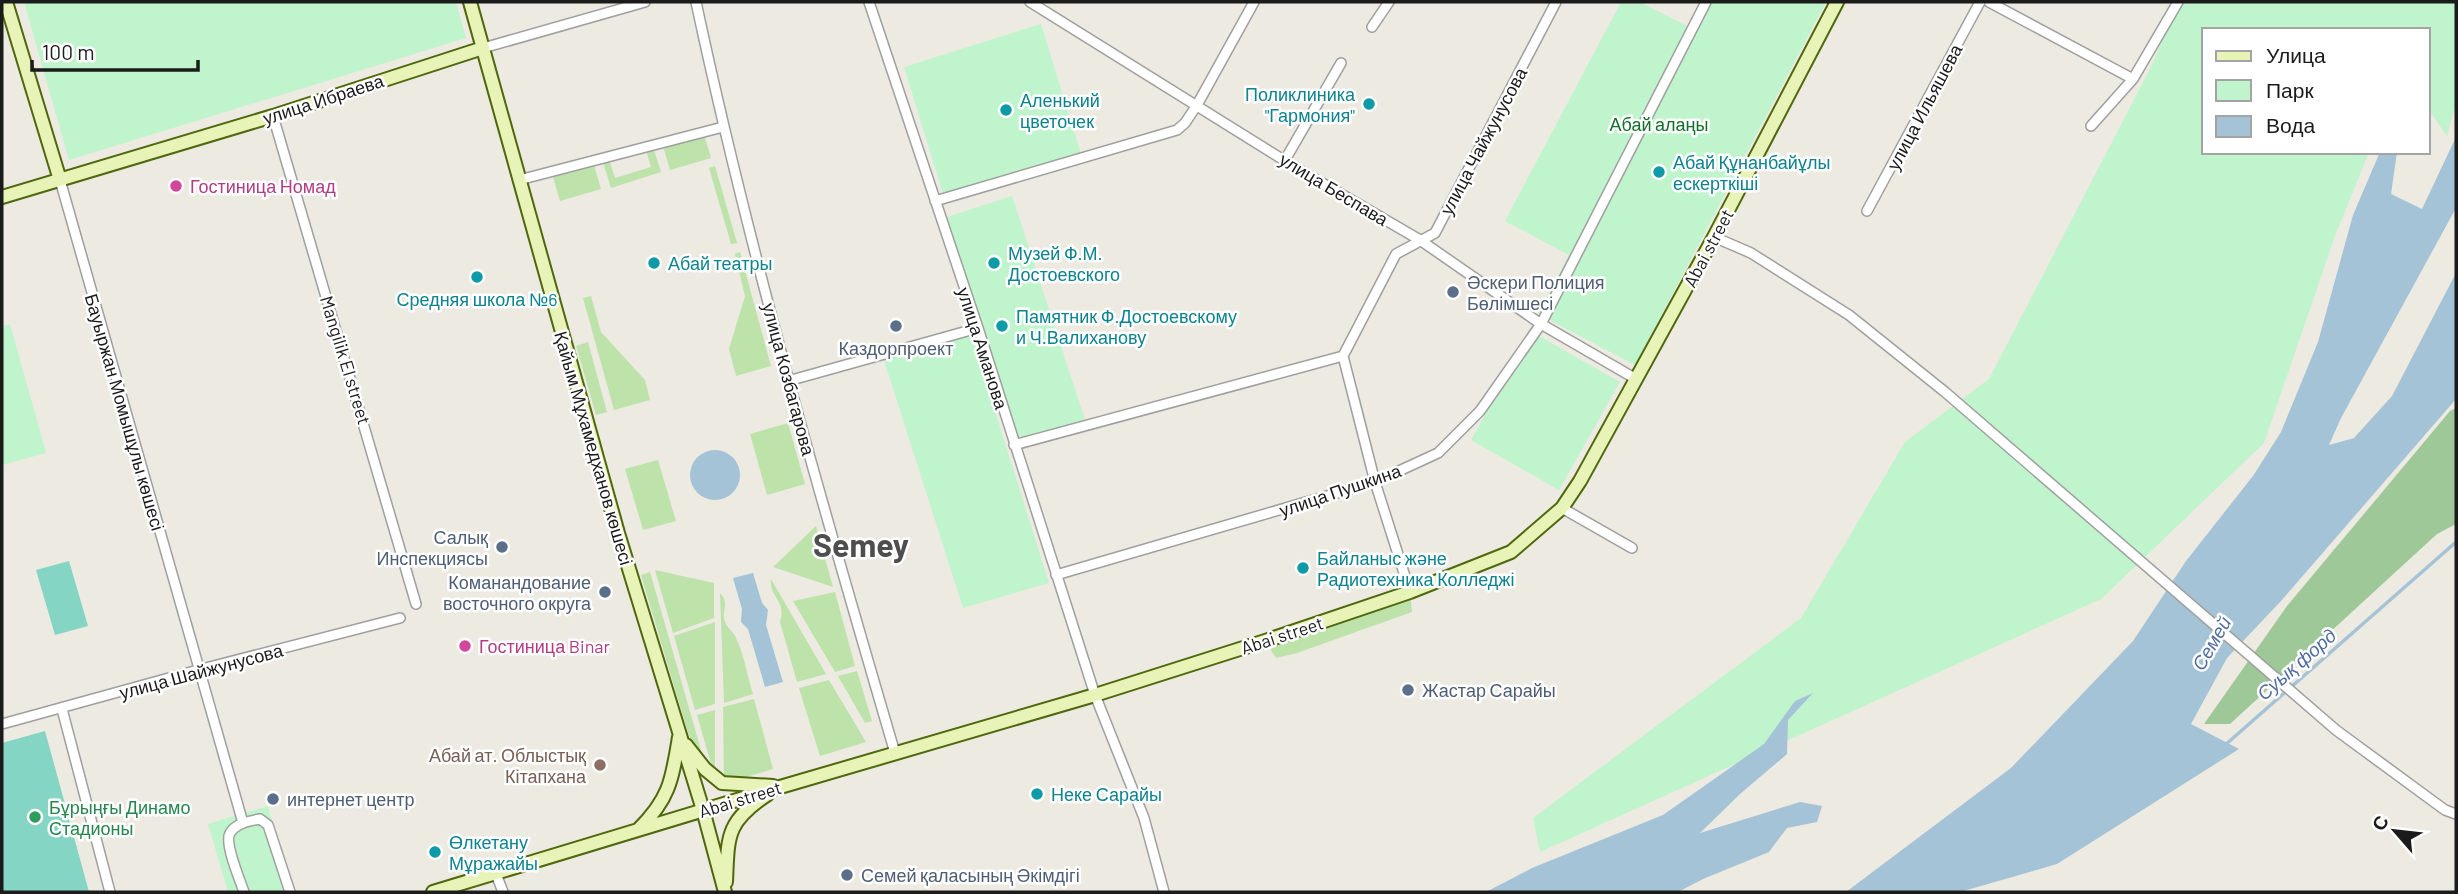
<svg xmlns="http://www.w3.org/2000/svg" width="2458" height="894" viewBox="0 0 2458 894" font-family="Barlow,sans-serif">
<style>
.grass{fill:#bde3aa}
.forest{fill:#9fc899}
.park{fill:#c0f4cc}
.pitch{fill:#84d5c3}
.water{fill:#a4c3d6}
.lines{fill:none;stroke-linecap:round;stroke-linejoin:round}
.stream{stroke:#a4c3d6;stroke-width:3.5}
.street-casing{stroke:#9f9f9f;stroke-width:12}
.secondary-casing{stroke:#4f670d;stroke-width:16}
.street{stroke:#fff;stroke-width:9}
.secondary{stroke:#e7f3b7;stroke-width:12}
.culture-dot{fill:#0f9aa8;stroke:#fff;stroke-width:2.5}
.hotel-dot{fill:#d1479c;stroke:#fff;stroke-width:2.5}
.service-dot{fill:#5c6f8a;stroke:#fff;stroke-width:2.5}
.education-dot{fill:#8d6e63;stroke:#fff;stroke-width:2.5}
.leisure-dot{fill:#2e9e5b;stroke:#fff;stroke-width:2.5}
.labels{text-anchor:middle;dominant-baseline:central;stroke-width:5;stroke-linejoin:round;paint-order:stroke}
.culture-label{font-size:18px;fill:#0d838f;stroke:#fff;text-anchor:start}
.street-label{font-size:18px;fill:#1b1b1b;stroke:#fff}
.park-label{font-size:18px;fill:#136e29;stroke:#fff}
.hotel-label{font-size:18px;fill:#b23c85;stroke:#fff;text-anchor:start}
.service-label{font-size:18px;fill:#4e5e75;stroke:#fff;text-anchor:start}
.education-label{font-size:18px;fill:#785e54;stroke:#fff;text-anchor:end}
.leisure-label{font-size:18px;fill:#27864d;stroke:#fff;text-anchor:start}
.water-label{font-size:19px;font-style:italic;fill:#506ca2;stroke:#fff}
.town-label{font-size:32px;font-weight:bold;fill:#4e4e4e;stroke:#fff}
</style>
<rect width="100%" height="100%" fill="#eceae1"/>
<!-- grass -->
<path class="grass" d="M704 134 711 158 670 170 663 146Z
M653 147 661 172 611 188 603 162H610L615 178 651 167 646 150Z
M594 165 601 189 560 201 553 177Z
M715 166 737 243 731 244 709 168Z
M740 252 771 366 736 376 729 349 745 296 735 254Z
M591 296 601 332 645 380 650 400 614 410 583 298Z
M588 342 607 412 596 415 576 346Z
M788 423 805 484 767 495 750 434Z
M658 460 676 521 643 530 625 469Z
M816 526 833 587 773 567Z
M655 570 714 583V618L673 633Z
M650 572 705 764 695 750 688 733 641 575Z
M771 579 826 674 797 682 780 622C787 600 769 598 771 579Z
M835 592 855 666 835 672 793 601Z
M1410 592 1412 612 1297 653 1276 658 1265 641Z
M720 593C729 602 723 608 724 618 725 627 732 630 735 636 744 653 747 676 753 694L724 703Z
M715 622V704L695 710 674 636Z
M857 671 872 721 865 723 838 676Z
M829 680 866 742 820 756 799 688Z
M754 699 773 769 743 778 724 777 723 707Z
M715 710V771L712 767 697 715Z"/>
<!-- forest -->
<path class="forest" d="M2456 408V524L2437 534 2230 724H2204L2287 606 2450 411Z"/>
<!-- park -->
<path class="park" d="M24 2H456L466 38 69 160Z
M1621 2H1640L1689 27 1702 2H1826L1635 365 1538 314 1569 255 1505 221Z
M2177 2H2456V103L2447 136 2428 109V30H2204V152H2369L2335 236 2264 443 2101 599 1540 852 1533 818 1801 618 1905 442 1989 379 2154 61Z
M1041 24 1081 154 944 197 904 67Z
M1012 196 1085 420 1019 441 947 217Z
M10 324 46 453 2 465V326Z
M970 332 1049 583 963 608 884 360Z
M1532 332 1620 382 1559 490 1471 440Z
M268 806 292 892H228L208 824Z"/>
<!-- pitch -->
<path class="pitch" d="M69 561 88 626 55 635 36 570Z
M45 731 89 892H2V743Z"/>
<!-- water -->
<path class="water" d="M2456 137V208L2341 418 2329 445 2354 438 2392 396 2456 273V399L2281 601 2227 658 2191 724 2239 749 2057 864 1960 892H1846L2011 768 2133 641 2186 561 2253 476 2281 432 2318 342 2353 215 2380 152H2397L2391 194 2422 209Z
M690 475a25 25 0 1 1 50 0a25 25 0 1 1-50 0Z
M753 573 762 603 768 610 766 625 783 682 765 687 748 629 741 622 742 609 733 578Z
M1813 693 1788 720 1787 754 1740 794 1700 833 1800 802 1822 806 1817 822 1787 828 1769 852 1703 879 1678 892H1486L1532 868 1663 815 1764 744 1795 701Z"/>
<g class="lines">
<!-- stream -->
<path class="stream" d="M2224 746 2456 542"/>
<defs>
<path id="street" d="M696 2C750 255 822 504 895 753
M869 2 978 328 1095 695 1144 818 1164 892
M1030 2 1298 169 1420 240 1541 324 1636 379
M1989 2 2133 79
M1372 27 1389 2
M483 48 645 2
M273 116 416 604
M2091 126 2133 79 2178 2
M1285 160 1341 63
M60 180 243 823
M519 180 723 127
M935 201 1177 130 1185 123 1197 105 1254 2
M1867 211 1980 2
M1714 237 1751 253 1849 315 1945 392 2336 730 2445 810 2456 814
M1343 356 1375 482 1410 592
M788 381 978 328
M1014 445 1343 356 1396 254 1435 233 1556 2
M1562 508 1632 548
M1056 575 1375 482 1438 453 1480 411 1541 324 1706 2
M62 709 110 892
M2 724 198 670 400 618
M496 874 503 892
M244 892C240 880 224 843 230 833 236 823 249 821 260 819L268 825 290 892"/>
<path id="secondary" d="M6 2 60 180
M470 2 618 533 703 810 725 892
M2 197 273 116 483 48
M686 745 705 769 722 783 773 786
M638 830C670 798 672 780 679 737
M726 882C728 835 726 822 768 794
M433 892 780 787 1095 695 1265 641 1410 592 1511 552 1562 508 1580 481 1714 237 1837 2"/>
</defs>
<!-- street casing -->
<use href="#street" class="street-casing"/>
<!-- secondary casing -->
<use href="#secondary" class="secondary-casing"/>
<!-- street -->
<use href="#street" class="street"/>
<!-- secondary -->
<use href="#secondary" class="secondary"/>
</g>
<!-- markers -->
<g class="culture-dot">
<circle cx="1369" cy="104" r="7"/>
<circle cx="1006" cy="110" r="7"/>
<circle cx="1659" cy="172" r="7"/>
<circle cx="654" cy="263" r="7"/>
<circle cx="994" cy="263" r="7"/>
<circle cx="477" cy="277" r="7"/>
<circle cx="1002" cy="326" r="7"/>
<circle cx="1303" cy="568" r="7"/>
<circle cx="1037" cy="794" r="7"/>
<circle cx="435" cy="852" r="7"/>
</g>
<g class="hotel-dot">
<circle cx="176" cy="186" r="7"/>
<circle cx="465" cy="646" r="7"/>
</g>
<g class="service-dot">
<circle cx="1453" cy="292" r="7"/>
<circle cx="896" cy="326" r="7"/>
<circle cx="502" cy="547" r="7"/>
<circle cx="605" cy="592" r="7"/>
<circle cx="1408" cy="690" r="7"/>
<circle cx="273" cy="799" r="7"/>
<circle cx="847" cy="875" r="7"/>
</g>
<circle class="education-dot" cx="600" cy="765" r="7"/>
<circle class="leisure-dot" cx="35" cy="817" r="7"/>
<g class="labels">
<!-- culture labels -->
<g class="culture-label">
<text x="1355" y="94" text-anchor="end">Поликлиника<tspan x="1355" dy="21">"Гармония"</tspan></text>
<text x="1020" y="100">Аленький<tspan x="1020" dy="21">цветочек</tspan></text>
<text x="1673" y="162">Абай Құнанбайұлы<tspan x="1673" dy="21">ескерткіші</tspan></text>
<text x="1008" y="253">Музей Ф.М.<tspan x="1008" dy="21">Достоевского</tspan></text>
<text x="668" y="263">Абай театры</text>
<text x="477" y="299" text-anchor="middle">Средняя школа №6</text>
<text x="1016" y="316">Памятник Ф.Достоевскому<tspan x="1016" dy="21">и Ч.Валиханову</tspan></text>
<text x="1317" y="558">Байланыс және<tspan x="1317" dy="21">Радиотехника Колледжі</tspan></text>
<text x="1051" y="794">Неке Сарайы</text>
<text x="449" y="842">Өлкетану<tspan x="449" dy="21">Мұражайы</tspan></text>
</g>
<!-- street labels -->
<g class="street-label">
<text transform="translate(323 99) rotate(-18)">улица Ибраева</text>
<text transform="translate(1924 107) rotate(-62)">улица Ильяшева</text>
<text transform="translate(1483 141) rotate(-62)">улица Чайжунусова</text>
<text transform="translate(1334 189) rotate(31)">улица Беспава</text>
<text transform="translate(1708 248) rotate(-62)">Abai street</text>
<text transform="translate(983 348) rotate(72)">улица Аманова</text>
<text transform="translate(346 360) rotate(73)">Mangilik El street</text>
<text transform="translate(789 379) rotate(75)">улица Козбагарова</text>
<text transform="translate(125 412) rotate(74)">Бауыржан Момышұлы көшесі</text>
<text transform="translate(594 448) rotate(74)">Қайым Мұхамедханов көшесі</text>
<text transform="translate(1340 490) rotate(-19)">улица Пушкина</text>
<text transform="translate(1282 635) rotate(-18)">Abai street</text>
<text transform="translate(201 671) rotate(-15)">улица Шайжунусова</text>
<text transform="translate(740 799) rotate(-17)">Abai street</text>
</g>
<!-- park labels -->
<g class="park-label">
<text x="1659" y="124">Абай алаңы</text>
</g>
<!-- hotel labels -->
<g class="hotel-label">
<text x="190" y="186">Гостиница Номад</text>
<text x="479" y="646">Гостиница Binar</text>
</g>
<!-- service labels -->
<g class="service-label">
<text x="1467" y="282">Әскери Полиция<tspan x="1467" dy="21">Бөлімшесі</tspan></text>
<text x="896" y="348" text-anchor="middle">Каздорпроект</text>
<text x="488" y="537" text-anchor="end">Салық<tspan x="488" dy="21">Инспекциясы</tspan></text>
<text x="591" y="582" text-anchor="end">Команандование<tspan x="591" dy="21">восточного округа</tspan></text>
<text x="1422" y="690">Жастар Сарайы</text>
<text x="287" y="799">интернет центр</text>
<text x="861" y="875">Семей қаласының Әкімдігі</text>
</g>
<!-- education labels -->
<g class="education-label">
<text x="586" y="755">Абай ат. Облыстық<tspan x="586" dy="21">Кітапхана</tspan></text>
</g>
<!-- leisure labels -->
<g class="leisure-label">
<text x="49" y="807">Бұрыңғы Динамо<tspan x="49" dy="21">Стадионы</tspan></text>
</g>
<!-- water labels -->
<g class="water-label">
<text transform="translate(2211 643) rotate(-60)">Семей</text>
<text transform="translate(2296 664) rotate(-41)">Суық форд</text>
</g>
<!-- town labels -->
<g class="town-label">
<text x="861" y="544">Semey</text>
</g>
</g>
<!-- border -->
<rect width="2458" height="894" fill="none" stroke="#1b1b1b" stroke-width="7"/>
<!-- legend -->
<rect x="2202" y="28" width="228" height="126" fill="#ffffff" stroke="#a4a4a4" stroke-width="2"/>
<rect x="2216" y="51" width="35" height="10" fill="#e7f3b7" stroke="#a4a4a4" stroke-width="2"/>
<text x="2266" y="63" font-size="21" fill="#1b1b1b">Улица</text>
<rect x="2216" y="80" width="35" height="21" fill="#c0f4cc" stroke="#a4a4a4" stroke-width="2"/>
<text x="2266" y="98" font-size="21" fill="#1b1b1b">Парк</text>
<rect x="2216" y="116" width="35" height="21" fill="#a4c3d6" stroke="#a4a4a4" stroke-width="2"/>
<text x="2266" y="133" font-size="21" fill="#1b1b1b">Вода</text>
<!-- north arrow -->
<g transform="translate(2395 831) rotate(298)" stroke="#ffffff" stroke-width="5" paint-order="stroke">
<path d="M0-5L12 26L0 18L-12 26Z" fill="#1b1b1b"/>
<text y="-10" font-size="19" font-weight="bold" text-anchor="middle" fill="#1b1b1b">С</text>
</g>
<!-- scale -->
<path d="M32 60v10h166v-10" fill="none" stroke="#1b1b1b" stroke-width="3.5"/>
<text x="42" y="60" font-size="21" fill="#1b1b1b" stroke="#ffffff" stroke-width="5" paint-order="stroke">100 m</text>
</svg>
